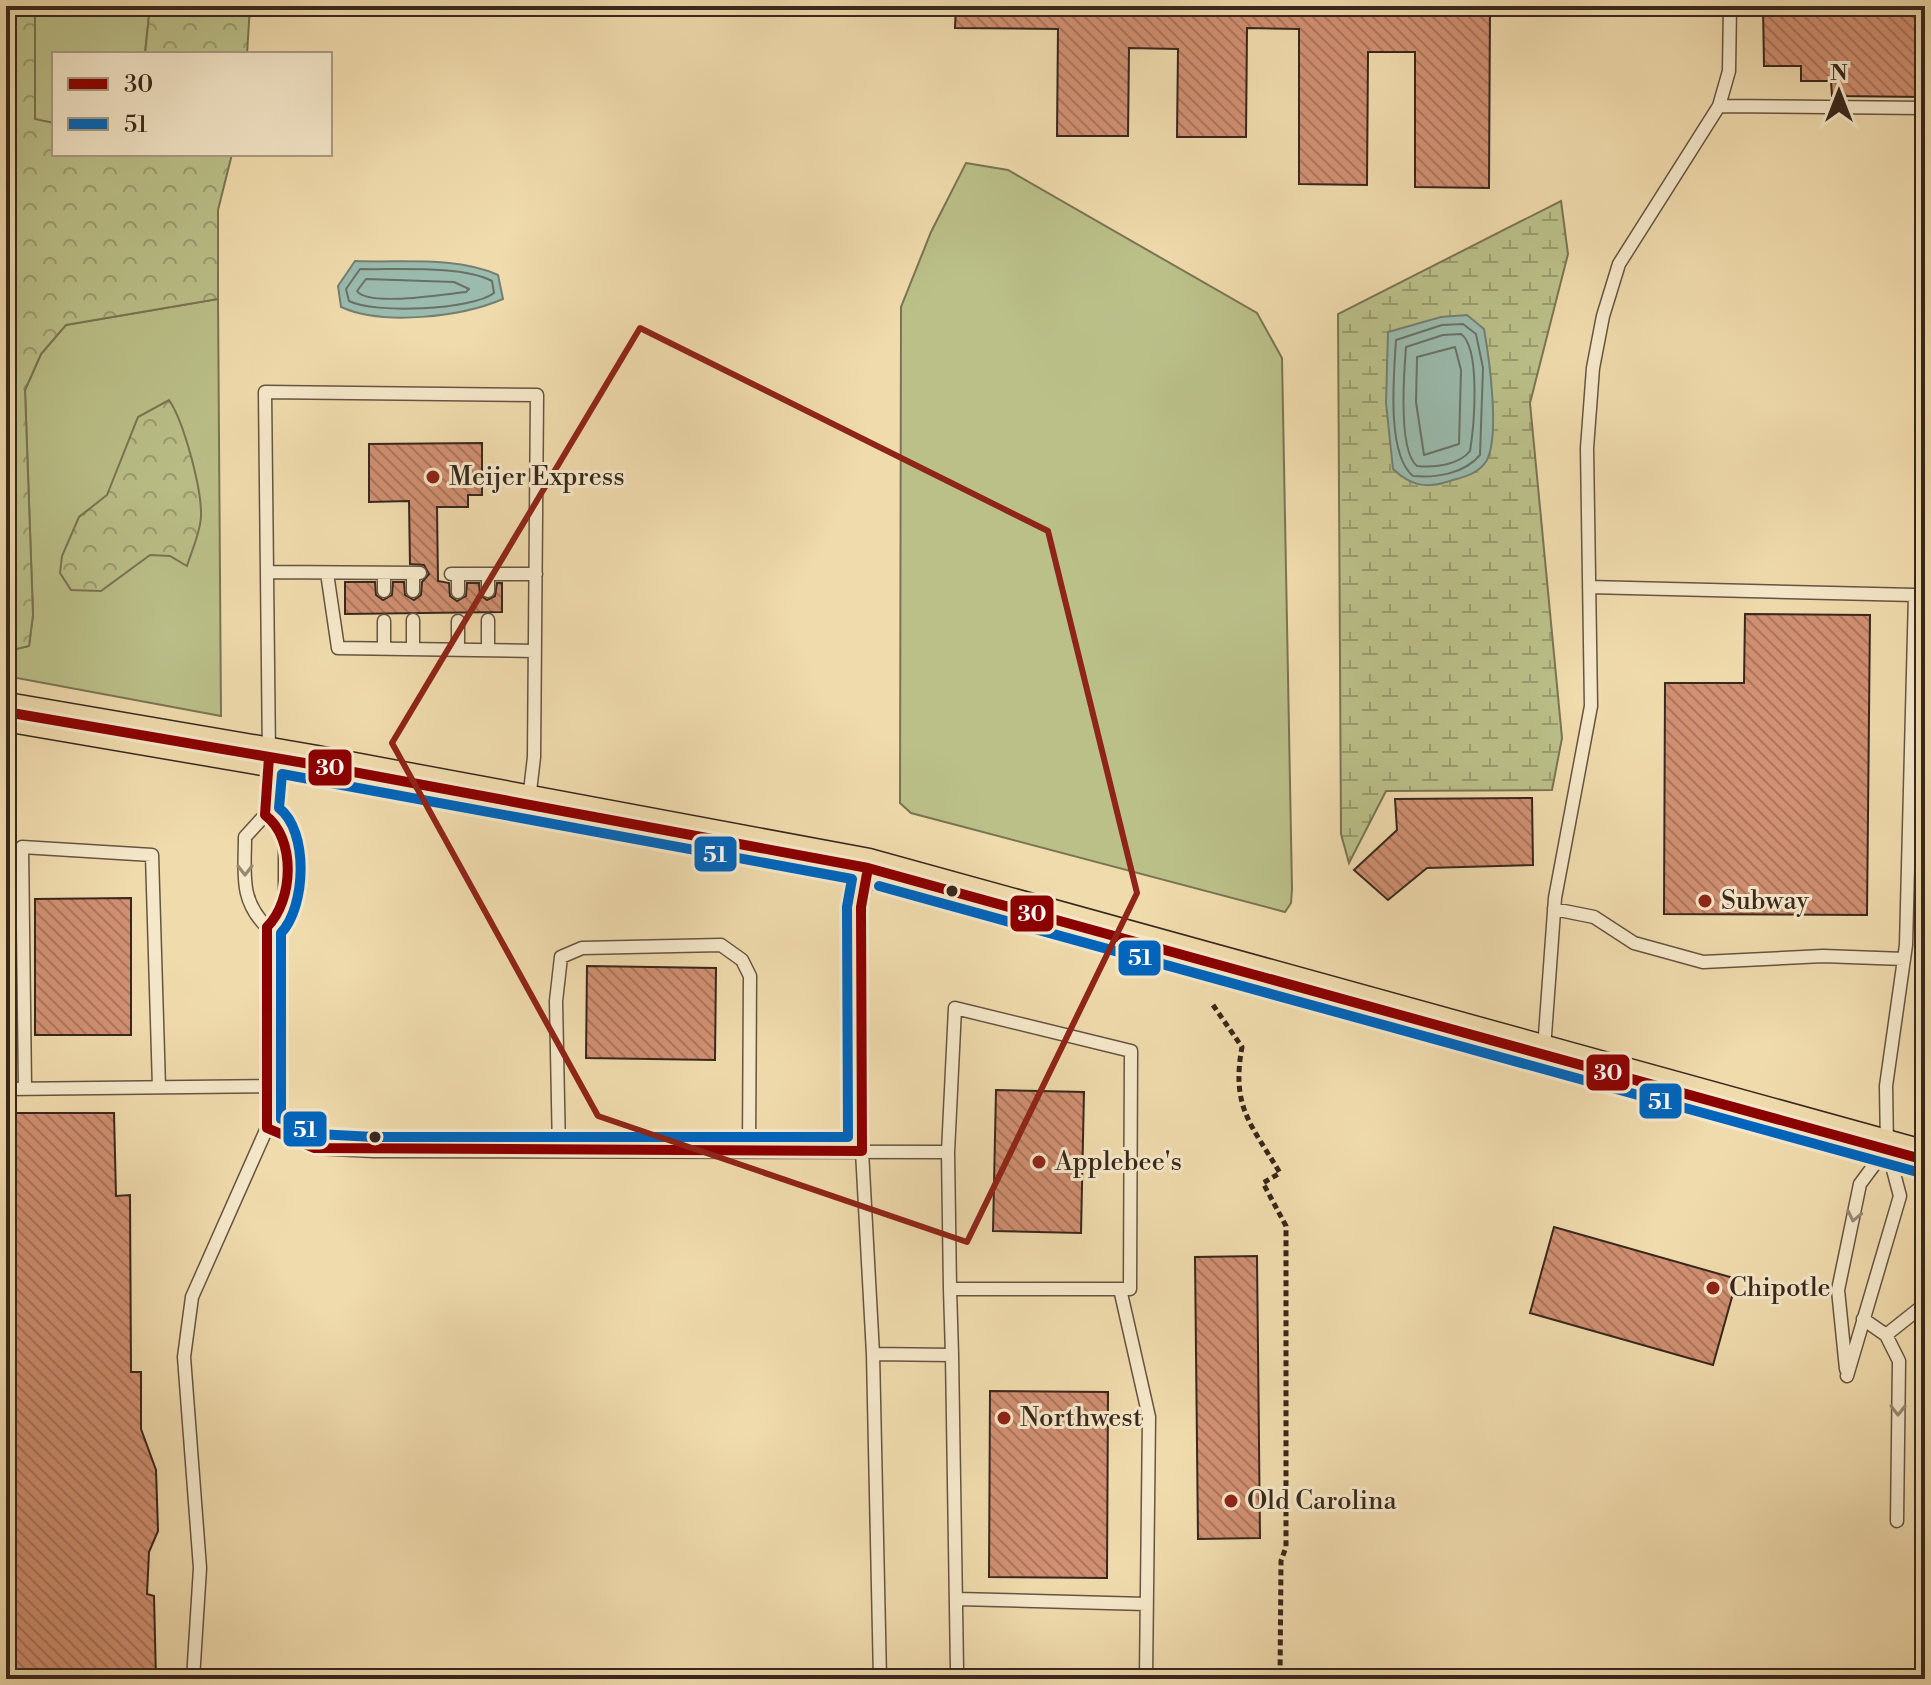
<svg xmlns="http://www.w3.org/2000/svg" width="1931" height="1685" viewBox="0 0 1931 1685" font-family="'Libre Bodoni',serif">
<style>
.green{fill:#bbc089;stroke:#7a7453;stroke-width:2}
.forest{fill:url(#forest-crowns);stroke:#7a7453;stroke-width:2}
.wetland{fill:url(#wetland-marsh);stroke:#7a7453;stroke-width:2}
.water{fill:#9abbae;stroke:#738074;stroke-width:2}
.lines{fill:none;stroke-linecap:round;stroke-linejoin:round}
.shore{stroke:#697166;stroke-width:2}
.building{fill:url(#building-back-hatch);stroke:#38271d;stroke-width:2}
.service-casing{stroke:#665441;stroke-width:15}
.primary-casing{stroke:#38271d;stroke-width:41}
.path{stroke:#38271d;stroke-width:5;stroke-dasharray:6 4;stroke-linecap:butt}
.service{stroke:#f5e8ca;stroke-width:12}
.primary{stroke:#f0dbad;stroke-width:38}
.bus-1-casing{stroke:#f5e8ca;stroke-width:16}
.bus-2-casing{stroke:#f5e8ca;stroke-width:16}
.bus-1{stroke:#8b0000;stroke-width:10}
.bus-2{stroke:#0065bd;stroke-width:10}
.oneway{stroke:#968874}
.marked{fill:none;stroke:#8f2418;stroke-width:6;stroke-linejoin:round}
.poi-dot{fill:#8f2418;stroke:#f5e8ca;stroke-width:3}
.bus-dot{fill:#38271d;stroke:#f5e8ca;stroke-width:3}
.labels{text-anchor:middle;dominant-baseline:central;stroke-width:6;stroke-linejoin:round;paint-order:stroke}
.poi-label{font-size:26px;fill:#38271d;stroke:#f5e8ca;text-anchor:start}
.line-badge{stroke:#f5e8ca;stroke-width:3}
.badge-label{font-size:22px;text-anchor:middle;font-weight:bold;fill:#fff}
</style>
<defs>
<pattern id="forest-crowns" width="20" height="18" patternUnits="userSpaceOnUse" patternTransform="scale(2)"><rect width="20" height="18" fill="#bbc089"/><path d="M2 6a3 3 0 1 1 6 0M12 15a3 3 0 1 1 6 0" fill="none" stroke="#999c6f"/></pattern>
<pattern id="wetland-marsh" width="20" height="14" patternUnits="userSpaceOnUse" patternTransform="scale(2)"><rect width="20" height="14" fill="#bbc089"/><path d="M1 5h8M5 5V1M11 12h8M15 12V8" fill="none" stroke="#999c6f"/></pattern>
<pattern id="building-back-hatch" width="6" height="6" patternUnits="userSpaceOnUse" patternTransform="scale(2)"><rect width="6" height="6" fill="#d19072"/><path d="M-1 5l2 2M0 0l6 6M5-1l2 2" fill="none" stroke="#ab765d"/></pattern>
</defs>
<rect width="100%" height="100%" fill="#f0dbad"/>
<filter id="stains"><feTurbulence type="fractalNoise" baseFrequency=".0025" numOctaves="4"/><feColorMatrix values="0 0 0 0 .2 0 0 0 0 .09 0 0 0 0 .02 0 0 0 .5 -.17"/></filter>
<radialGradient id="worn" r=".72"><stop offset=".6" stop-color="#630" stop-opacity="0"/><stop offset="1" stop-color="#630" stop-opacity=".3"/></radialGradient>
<!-- green -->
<path class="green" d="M35 6H150L145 54H54V123L35 120Z
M966 163 1008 170 1257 313 1282 358 1292 889 1291 903 1285 912 911 813 900 803 901 307 931 232Z
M218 299 221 716 6 676V651L29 646 33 615 25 390 41 354 65 325Z"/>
<!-- forest -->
<path class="forest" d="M6 6H35V119L54 123V154H232L218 210V299L66 325 41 354 25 390 33 615 29 646 8 651Z
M150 6H250L247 54H145Z
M169 400C184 422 202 489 201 517 200 533 192 550 187 566L170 556 150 555 101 591 71 590 60 573 62 556 79 517 107 495 138 417Z"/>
<!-- wetland -->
<path class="wetland" d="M1561 201 1568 254 1530 403 1562 738 1552 790 1386 791 1349 863 1341 834 1338 314Z"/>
<!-- water -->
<path class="water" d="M355 261C400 263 456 256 498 275L503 299C461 317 383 326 341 307L338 286Z
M1467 315 1484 329C1489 357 1500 434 1487 460 1479 474 1463 477 1450 481 1426 489 1411 486 1393 469L1386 403 1388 332 1441 317Z"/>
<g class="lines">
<!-- shore -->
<path class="shore" d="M360 269C396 270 462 265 492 281L494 293C472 310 374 314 349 301L346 289Z
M366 279 454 282 469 289 466 292C445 294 368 307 357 291Z
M1463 324 1476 334 1483 368 1480 455C1464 474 1436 478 1413 476 1386 454 1394 373 1396 340L1442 325Z
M1461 334C1481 348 1474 427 1470 451 1459 465 1434 468 1417 466 1398 451 1404 372 1406 347L1443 335Z
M1455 347 1461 370 1459 444 1424 455 1416 402 1417 357Z"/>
</g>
<!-- building -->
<path class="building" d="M956 6H1490L1489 188 1415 187V52H1368L1367 185 1299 184V29L1247 28 1246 137H1177L1178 49 1129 48 1128 136H1057L1058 29 955 28Z
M1763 6H1925V97L1832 96 1831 81H1801V66H1764Z
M482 443V495H468V507H437L438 581 449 583 450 596 457 601 466 596 467 583H479L480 595 487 600 495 596 497 583H502V612L345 614V582H375L376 595 383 600 392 595 393 582H404L405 595 414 600 421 595 422 582 429 574 424 565 410 564 409 501 369 502V444Z
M1745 614 1870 615 1867 915 1664 914 1665 683H1744Z
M1532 798 1533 865 1427 868 1388 900 1354 870 1397 830 1395 799Z
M131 898V1035H35V899Z
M587 966 716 968 715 1060 586 1058Z
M996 1090 1084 1092 1081 1233 993 1231Z
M6 1113H114L116 1196 130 1195 131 1372H141V1429L156 1470 158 1531 149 1552 147 1594 154 1596 156 1679H6Z
M1554 1227 1737 1279 1713 1365 1530 1313Z
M1257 1256 1260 1538 1198 1539 1195 1257Z
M990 1391 1108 1392 1107 1578 989 1577Z"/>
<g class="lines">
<defs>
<path id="service" d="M1719 106 1925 108
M267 572 420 573
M327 573 338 648 535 651
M384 573V591
M413 573V591
M451 574H536
M458 574V592
M488 574V591
M1589 587 1915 595 1906 945 1886 1086 1887 1147 1900 1196 1847 1376
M413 620V649
M488 620V650
M384 621V649
M458 621V650
M868 872 861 907 862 1151 873 1354 880 1679
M1554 909 1594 917 1634 943 1703 962 1823 956 1904 959
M267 927C239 900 245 873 245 837L265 815 269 757 265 392 537 395 534 757 529 800
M1544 1049 1555 898 1591 706 1587 448 1593 368 1603 316 1619 264 1719 106 1729 71 1730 6
M25 1088 22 847 152 855 159 1087
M6 1089 267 1086
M267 1128 314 1148 374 1151 948 1152 950 1289H1130L1131 1051 955 1008 948 1152
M559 1151 556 1001 561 957 582 948 721 945 742 960 750 976 749 1151
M1120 1289 1149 1417 1146 1676
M1863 1319 1886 1335 1925 1304
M1886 1335 1899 1361 1897 1521
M873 1354 952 1355 950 1289
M952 1355 957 1670
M1846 1369 1838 1290 1860 1184 1883 1153
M958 1599 1146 1604
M193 1679 200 1568 184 1357 192 1297 267 1128V927L279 915 285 893V839L278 825 265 815"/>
<path id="primary" d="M6 712 316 765 868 868 1925 1160"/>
</defs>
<!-- service casing -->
<use href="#service" class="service-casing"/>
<!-- primary casing -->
<use href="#primary" class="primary-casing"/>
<!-- path -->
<path class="path" d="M1213 1005 1242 1047C1231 1107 1251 1124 1280 1173L1263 1183 1286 1226V1547L1281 1561 1280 1679"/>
<!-- service -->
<use href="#service" class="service"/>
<!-- primary -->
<use href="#primary" class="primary"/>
<defs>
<path id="bus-1" d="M6 712 316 765 868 868 1925 1160
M269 757 265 815C296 838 294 900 267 927V1128L314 1148 862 1151 861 907 868 868"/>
<path id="bus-2" d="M282 774 852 879 847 907 848 1137H374L317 1134 281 1119V933C306 907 309 831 279 808Z
M879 886 1921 1173"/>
</defs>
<!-- bus-1 casing -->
<use href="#bus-1" class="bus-1-casing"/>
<!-- bus-2 casing -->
<use href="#bus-2" class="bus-2-casing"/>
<!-- bus-1 -->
<use href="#bus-1" class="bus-1"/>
<!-- bus-2 -->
<use href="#bus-2" class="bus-2"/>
</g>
<!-- one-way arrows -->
<defs><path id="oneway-chevron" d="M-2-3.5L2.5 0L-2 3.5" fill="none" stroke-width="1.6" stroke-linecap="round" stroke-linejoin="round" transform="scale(2)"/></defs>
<g class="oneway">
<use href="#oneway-chevron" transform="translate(245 870) rotate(90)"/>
<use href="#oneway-chevron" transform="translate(1854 1216) rotate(102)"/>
<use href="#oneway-chevron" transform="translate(1898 1410) rotate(91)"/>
</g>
<!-- marked area -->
<path class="marked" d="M640 328 1048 531 1137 893 967 1242 598 1116 392 743Z"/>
<!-- markers -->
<g class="poi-dot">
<circle cx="433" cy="477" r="8"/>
<circle cx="1705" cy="901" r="8"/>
<circle cx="1039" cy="1162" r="8"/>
<circle cx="1713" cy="1288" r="8"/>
<circle cx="1004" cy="1418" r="8"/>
<circle cx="1231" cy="1501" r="8"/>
</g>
<g class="bus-dot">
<circle cx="952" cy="891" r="7"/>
<circle cx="375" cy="1137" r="7"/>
</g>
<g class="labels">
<!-- poi labels -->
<g class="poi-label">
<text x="449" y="477">Meijer Express</text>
<text x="1721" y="901">Subway</text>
<text x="1055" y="1162">Applebee's</text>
<text x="1729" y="1288">Chipotle</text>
<text x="1020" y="1418">Northwest</text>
<text x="1247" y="1501">Old Carolina</text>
</g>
</g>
<g class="line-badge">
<rect x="307" y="748" width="46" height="39" rx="8" fill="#8b0000"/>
<rect x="693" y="835" width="45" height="38" rx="8" fill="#0065bd"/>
<rect x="1009" y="894" width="46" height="39" rx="8" fill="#8b0000"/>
<rect x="1117" y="939" width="45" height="38" rx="8" fill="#0065bd"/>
<rect x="1585" y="1053" width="46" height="39" rx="8" fill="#8b0000"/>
<rect x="1638" y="1082" width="45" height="38" rx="8" fill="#0065bd"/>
<rect x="282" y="1110" width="46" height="38" rx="8" fill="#0065bd"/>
</g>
<g class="badge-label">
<text x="330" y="775">30</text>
<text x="715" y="862">51</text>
<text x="1032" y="921">30</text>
<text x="1140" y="965">51</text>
<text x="1608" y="1080">30</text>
<text x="1660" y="1109">51</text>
<text x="305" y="1137">51</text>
</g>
<!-- margin -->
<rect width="1931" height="1685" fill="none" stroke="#f0dbad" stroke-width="32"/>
<rect x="8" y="8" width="1915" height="1669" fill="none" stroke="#38271d" stroke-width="4"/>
<rect x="16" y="16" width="1899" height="1653" fill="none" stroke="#38271d" stroke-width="2"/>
<!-- legend -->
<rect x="52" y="52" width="280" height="104" fill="#f5e8ca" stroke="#a99b85" stroke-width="2"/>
<rect x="68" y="78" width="40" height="12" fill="#8b0000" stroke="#a99b85" stroke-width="2"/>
<text x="124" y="92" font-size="24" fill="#38271d">30</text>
<rect x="68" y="118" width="40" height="12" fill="#0065bd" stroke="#a99b85" stroke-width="2"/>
<text x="124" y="132" font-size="24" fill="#38271d">51</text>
<!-- north arrow -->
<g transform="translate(1839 92)" stroke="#f5e8ca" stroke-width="6" paint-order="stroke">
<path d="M0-6L14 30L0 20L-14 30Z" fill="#38271d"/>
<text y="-12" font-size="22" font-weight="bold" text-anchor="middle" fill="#38271d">N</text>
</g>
<rect width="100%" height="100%" filter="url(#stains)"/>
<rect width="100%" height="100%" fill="url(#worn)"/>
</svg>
